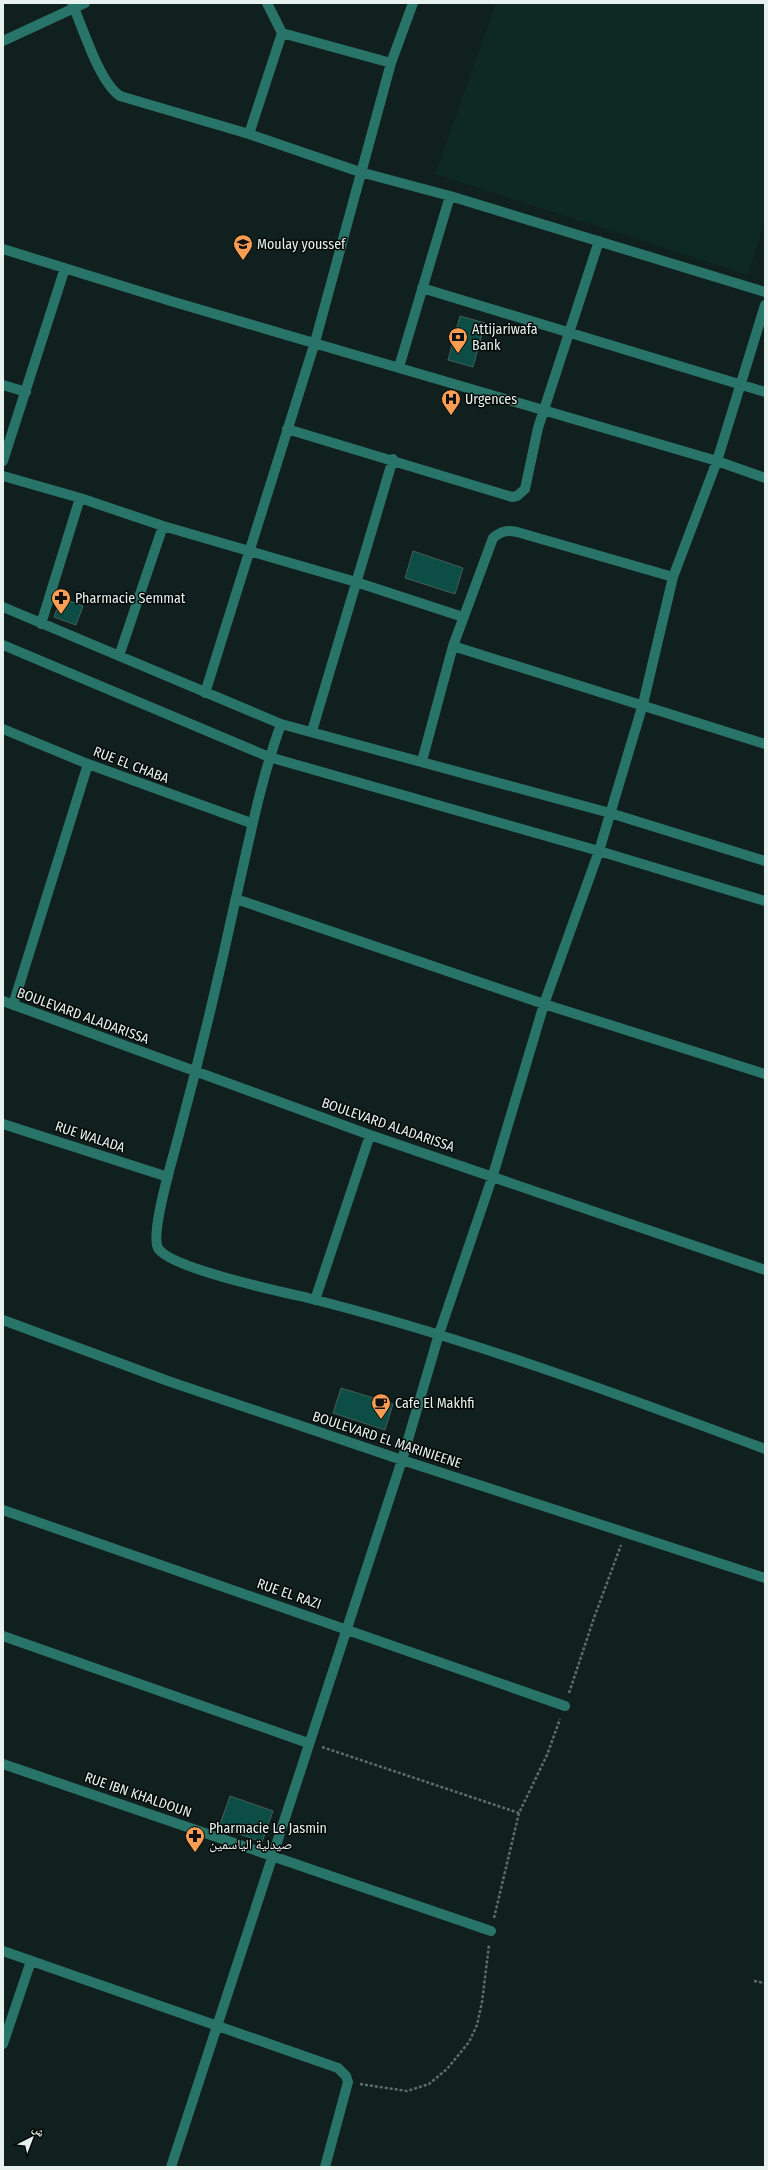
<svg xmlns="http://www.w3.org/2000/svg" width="768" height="2170" viewBox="0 0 768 2170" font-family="'Fira Sans Condensed','Noto Naskh Arabic',sans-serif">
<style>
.built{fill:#0e2824}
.building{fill:#0c4e45;stroke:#495b58}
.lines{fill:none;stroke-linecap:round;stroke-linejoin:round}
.path{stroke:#5e6c6a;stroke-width:2.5;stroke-dasharray:3 2;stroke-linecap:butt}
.pedestrian{stroke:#297469;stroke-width:10}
.minor{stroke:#297469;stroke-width:10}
.labels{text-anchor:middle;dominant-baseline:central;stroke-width:3;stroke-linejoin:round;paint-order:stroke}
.poi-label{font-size:14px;fill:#e7f2ef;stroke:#040907;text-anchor:start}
.street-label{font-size:14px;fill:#e7f2ef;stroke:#040907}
</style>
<rect width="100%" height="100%" fill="#10201e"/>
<!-- built -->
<path class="built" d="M496 3H765V221L748 275 435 174Z"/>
<!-- building -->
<path class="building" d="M460 316 485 323 473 367 448 360Z
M413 551 463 568 455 594 405 578Z
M61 598 83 606 76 625 54 617Z
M341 1388 393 1404 385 1430 333 1413Z
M230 1796 273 1811 262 1842 219 1827Z"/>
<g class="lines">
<!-- path -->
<path class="path" d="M569 1693 594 1618 621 1545
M322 1747 519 1813
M494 1918 519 1813 547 1755 560 1719
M754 1981 765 1983
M360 2084 407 2091 429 2084 447 2069 469 2042 477 2025 482 2002 489 1945"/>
<!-- pedestrian -->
<path class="pedestrian" d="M3 1636 308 1743"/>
<!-- minor -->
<path class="minor" d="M72 3C83 28 99 82 120 96L249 134 360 172 450 196 765 292
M282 33 391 63
M3 41 85 3
M249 134 282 33 267 3
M3 249 174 302 717 461 765 478
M422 288 765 392
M399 367 450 196
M3 385 26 392
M287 429 512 497 517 496 525 489 538 428 599 241
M3 461 65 268
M3 476 80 498 163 526 356 582 463 617
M3 607 281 724 610 813 765 861
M41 624 80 498
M3 645 269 757 599 851 765 901
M453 646 765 744
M119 656 163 526
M205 693 315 342 391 63 413 3
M281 724C260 782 249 842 235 902 218 981 199 1060 178 1138 173 1158 150 1232 158 1248 169 1268 282 1292 308 1298 464 1337 615 1393 765 1449
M3 729 88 764 251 823
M312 731 393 459
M422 761 453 646 493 538C501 531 507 530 517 532L673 577
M236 899 544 1004 765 1074
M3 1001 370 1135 765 1270
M13 1005 88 764
M3 1124 168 1177
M315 1300 370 1135
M3 1320 168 1381 402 1460 765 1578
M3 1510 565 1706
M3 1764 491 1931
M3 1951 338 2068 346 2076 348 2082 325 2167
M3 2044 31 1961
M171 2167 402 1460 439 1334 493 1175 544 1004 599 851 643 704 673 577 717 461 765 305"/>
</g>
<!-- icons -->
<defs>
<symbol id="school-pin" viewBox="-11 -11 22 30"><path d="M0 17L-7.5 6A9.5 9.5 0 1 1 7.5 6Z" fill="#fc9d54" stroke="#040907"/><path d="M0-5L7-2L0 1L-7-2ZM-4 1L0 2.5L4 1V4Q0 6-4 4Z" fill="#111"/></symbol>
<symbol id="bank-pin" viewBox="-11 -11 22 30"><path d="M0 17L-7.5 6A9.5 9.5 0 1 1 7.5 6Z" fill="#fc9d54" stroke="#040907"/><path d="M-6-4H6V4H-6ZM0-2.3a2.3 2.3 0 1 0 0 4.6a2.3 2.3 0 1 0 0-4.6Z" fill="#111"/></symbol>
<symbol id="hospital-pin" viewBox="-11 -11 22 30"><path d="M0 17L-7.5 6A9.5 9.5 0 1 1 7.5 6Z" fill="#fc9d54" stroke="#040907"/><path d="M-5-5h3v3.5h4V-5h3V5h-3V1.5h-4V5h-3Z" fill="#111"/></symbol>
<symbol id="pharmacy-pin" viewBox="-11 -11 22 30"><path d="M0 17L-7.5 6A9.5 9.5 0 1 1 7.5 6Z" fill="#fc9d54" stroke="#040907"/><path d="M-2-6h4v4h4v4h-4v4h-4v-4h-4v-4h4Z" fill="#111"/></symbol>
<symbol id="cafe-pin" viewBox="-11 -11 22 30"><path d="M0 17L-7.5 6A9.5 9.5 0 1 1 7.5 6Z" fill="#fc9d54" stroke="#040907"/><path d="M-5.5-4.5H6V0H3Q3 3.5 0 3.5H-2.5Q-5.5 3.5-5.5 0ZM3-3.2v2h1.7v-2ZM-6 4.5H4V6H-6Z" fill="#111"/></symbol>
</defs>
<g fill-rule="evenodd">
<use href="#school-pin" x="232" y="233" width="22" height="30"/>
<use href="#bank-pin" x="447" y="326" width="22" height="30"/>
<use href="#hospital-pin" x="440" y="388" width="22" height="30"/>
<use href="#pharmacy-pin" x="50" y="587" width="22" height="30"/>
<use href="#cafe-pin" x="370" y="1392" width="22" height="30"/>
<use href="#pharmacy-pin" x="184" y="1825" width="22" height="30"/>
</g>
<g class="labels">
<!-- poi labels -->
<g class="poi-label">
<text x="257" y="244">Moulay youssef</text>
<text x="472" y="329">Attijariwafa<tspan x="472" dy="16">Bank</tspan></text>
<text x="465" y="399">Urgences</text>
<text x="75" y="598">Pharmacie Semmat</text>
<text x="395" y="1403">Cafe El Makhfi</text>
<text x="209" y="1828">Pharmacie Le Jasmin<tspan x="209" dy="16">صيدلية الياسمين</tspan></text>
</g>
<!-- street labels -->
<g class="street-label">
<text transform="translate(131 765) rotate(21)">RUE EL CHABA</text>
<text transform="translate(83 1016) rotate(20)">BOULEVARD ALADARISSA</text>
<text transform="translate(388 1125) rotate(19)">BOULEVARD ALADARISSA</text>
<text transform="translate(90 1137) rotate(18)">RUE WALADA</text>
<text transform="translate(387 1440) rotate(18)">BOULEVARD EL MARINIEENE</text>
<text transform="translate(289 1594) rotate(19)">RUE EL RAZI</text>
<text transform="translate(138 1795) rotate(19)">RUE IBN KHALDOUN</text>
</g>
</g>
<!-- border -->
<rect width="768" height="2170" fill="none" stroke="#e7f2ef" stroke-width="8"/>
<!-- north arrow -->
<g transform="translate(32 2138) rotate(42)" stroke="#040907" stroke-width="3" paint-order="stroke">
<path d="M0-3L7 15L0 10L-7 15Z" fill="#e7f2ef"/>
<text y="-6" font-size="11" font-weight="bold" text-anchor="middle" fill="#e7f2ef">ش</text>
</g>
</svg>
